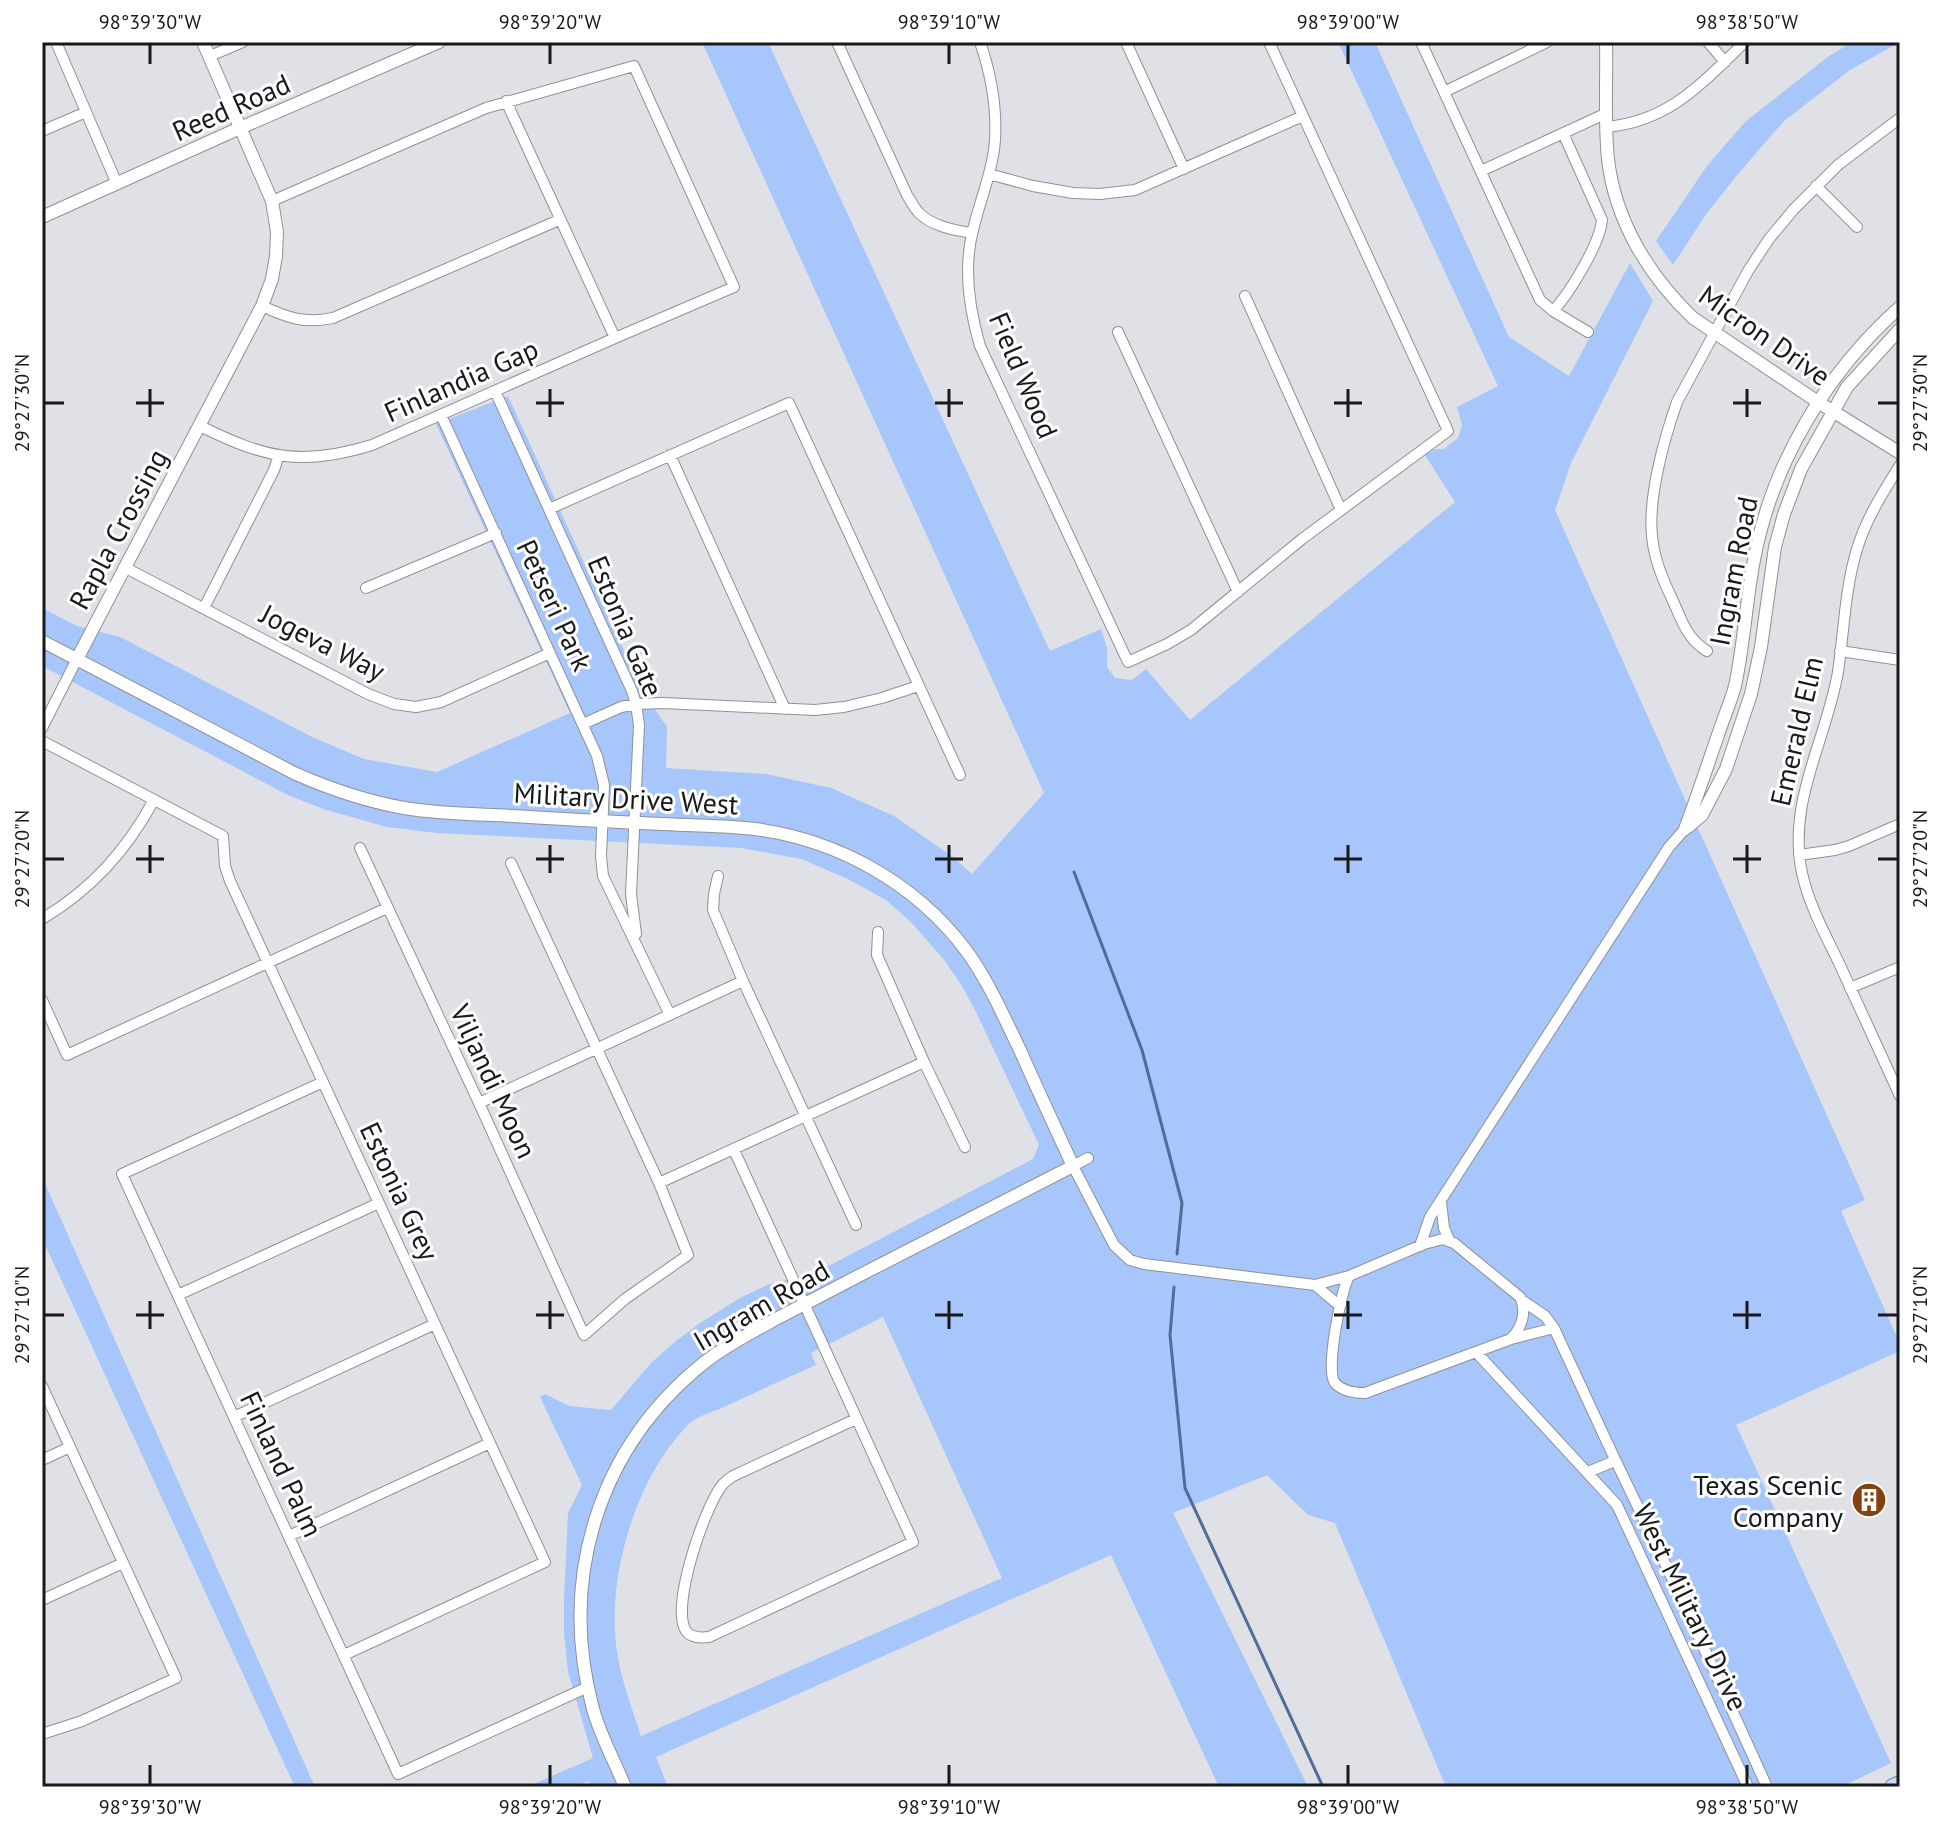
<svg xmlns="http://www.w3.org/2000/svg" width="1942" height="1829" viewBox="0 0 1942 1829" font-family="'PT Sans',sans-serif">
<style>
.green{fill:#a7c6fb;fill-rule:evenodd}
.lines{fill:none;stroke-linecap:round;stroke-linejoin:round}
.stream{stroke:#526c99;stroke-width:3}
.minor-casing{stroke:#8f9195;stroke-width:12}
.tertiary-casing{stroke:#8f9195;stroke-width:14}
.primary-casing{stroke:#7486a6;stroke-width:18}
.minor{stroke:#fff;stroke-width:10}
.tertiary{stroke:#fff;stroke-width:12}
.primary{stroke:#c9daf7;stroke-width:16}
.ticks{fill:none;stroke:#18191a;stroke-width:3}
.labels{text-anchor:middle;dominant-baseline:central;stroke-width:6;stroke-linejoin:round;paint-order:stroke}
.street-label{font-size:28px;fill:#18191a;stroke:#fff}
.poi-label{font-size:28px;fill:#18191a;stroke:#fff;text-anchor:end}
.neatline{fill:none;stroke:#18191a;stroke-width:3}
.ticks-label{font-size:20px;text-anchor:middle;fill:#18191a}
</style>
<rect width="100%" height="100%" fill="#dfe1e6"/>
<!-- green -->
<path class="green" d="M702 42H768L1050 651 1101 629 1107 648V667L1115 678 1132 680 1146 669 1190 720 1455 502 1425 455 1435 449H1444L1458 438 1462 425 1457 407 1498 386 1338 42H1375L1509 337 1569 376 1630 263 1653 301 1571 463 1555 510 1865 1200 1841 1211 1900 1344V1351L1736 1425 1891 1763 1841 1787H1446L1335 1523 1308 1515 1267 1475 1173 1513 1308 1787H1219L1111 1555 656 1757 668 1787H591L588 1781 574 1787H527L593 1758 568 1672 564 1633V1599L568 1513 582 1485 540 1397 545 1394 569 1406 611 1410 651 1363 676 1341 700 1323 740 1298 767 1285 817 1272 1033 1159 1039 1145 976 1012 962 986 945 961 911 922 886 900 846 878 801 859 741 848 437 833 387 827 323 809 288 795 42 666V608L77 626 120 637 312 737 364 759 437 772 570 713 436 424 508 396 642 690 667 727 666 768 766 774 831 788 894 816 953 857 972 874 1044 793ZM883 1317 1002 1578 641 1736C630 1702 616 1667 615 1630 611 1563 640 1472 689 1424 697 1416 712 1412 722 1408 753 1393 785 1379 816 1365L811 1353Z
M1852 42H1900L1850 70 1784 121 1738 174 1707 213 1673 265 1656 241 1707 166 1745 122 1829 56Z
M42 1177 315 1787H295L42 1238Z"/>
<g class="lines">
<!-- stream -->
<path class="stream" d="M1074 872 1142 1050 1182 1203 1177 1254
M1174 1287 1170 1335 1185 1488 1323 1787"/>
<defs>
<path id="minor" d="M56 42 117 184
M837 42 907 195C910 200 914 207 918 212 931 226 953 230 972 233
M980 42C991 74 997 106 995 140 993 170 980 200 973 230 963 268 969 308 980 346L1128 662 1167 644 1191 630 1302 539 1448 431 1269 42
M1126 42 1184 169
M1421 42 1540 300 1553 311 1588 332
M1708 42 1725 62
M210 56 243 42
M1444 92 1547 42
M506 101 615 338
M1607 127C1670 121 1702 83 1745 42
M42 131 86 112
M1481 171 1607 113
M989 174 1033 186 1073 193 1100 194 1135 190 1303 116
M1816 186 1857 227
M1245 296 1341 510
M262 306C288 318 305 324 333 318L559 220
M1553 311C1569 294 1600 244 1602 220L1563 133
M1118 332 1238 592
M495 391 632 691 636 704 639 725 631 894 636 934
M441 415 597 756 604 785 601 856 603 876 670 1015
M200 426C265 458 301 467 372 445L615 338 734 287 634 66 486 108 272 201
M670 455 785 709
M1900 465C1884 491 1867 517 1858 546 1845 586 1844 631 1838 672 1826 741 1787 802 1802 873 1809 905 1825 934 1839 963 1859 1007 1880 1052 1900 1096
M549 509 789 403 960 775
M124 567 368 694 394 704 416 707 441 702 550 653
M366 588 496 533
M204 608 274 470 279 455
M1707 651C1687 639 1682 621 1673 601 1663 580 1654 559 1652 536 1648 497 1664 439 1677 402L1748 271 1769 239 1794 209 1838 165 1900 118
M1840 651 1900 660
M583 724 621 707 636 704 663 703 815 710 844 707 882 698 918 686
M42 728 77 659
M42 741 223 836 225 866 230 881 545 1562 344 1655
M360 848 479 1103 584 1335 625 1299 688 1255 659 1183 511 863
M1799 855 1835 850 1849 846 1900 824
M718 876 714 894 713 910 743 981 856 1225
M42 919C92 889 126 851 154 800
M878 932 877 955 924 1062 965 1147
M1850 988 1900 967
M42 1000 67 1055 387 908
M323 1082 122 1174 398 1774 588 1687
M479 1103 743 981
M734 1150 913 1542 709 1637C701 1638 691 1638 686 1631 670 1607 705 1505 723 1484 726 1481 730 1478 733 1476L856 1419
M1088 1158 1073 1166 1114 1245 1130 1260 1144 1264 1315 1285 1349 1276
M659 1183 924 1062
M1441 1202 1444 1228 1449 1240
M1443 1239 1454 1243 1520 1297C1527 1312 1522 1327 1511 1339L1365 1393C1356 1393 1342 1391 1335 1383 1325 1371 1341 1290 1349 1276L1424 1244Z
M1420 1246 1430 1217 1669 847 1685 829
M1315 1285 1335 1302 1341 1304
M178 1295 379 1203
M1523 1301 1545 1316 1554 1328 1612 1453 1673 1580 1767 1787
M1511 1339 1554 1328
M1476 1352 1617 1505 1748 1787
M42 1386 176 1678 82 1721 42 1734
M234 1417 435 1324
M42 1460 70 1447
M1588 1472 1615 1461
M289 1536 490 1443
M42 1600 123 1563"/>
<path id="tertiary" d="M1606 42C1607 80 1604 120 1608 159 1615 221 1649 276 1693 318L1818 402 1900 453
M42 217 240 128 439 42
M42 641 294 773C330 789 365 801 404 808 439 814 476 814 513 816 563 819 613 822 664 824 694 826 725 825 755 829 837 840 914 882 965 949 988 980 1003 1015 1020 1050 1037 1089 1055 1127 1073 1166 1005 1201 937 1236 868 1271 836 1288 804 1304 772 1321 749 1334 725 1346 705 1362 598 1447 558 1578 593 1709 600 1735 615 1762 625 1787
M77 659 262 306 272 279 276 256 277 232 272 201 203 42
M1688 827 1702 815 1726 769 1751 694 1761 647 1775 547 1784 514 1801 469 1847 387 1900 329
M1685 829C1697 797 1708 764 1719 732 1724 717 1731 701 1735 686 1744 644 1746 602 1754 560 1772 463 1827 372 1900 307"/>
<path id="primary" d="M1893 1787 1900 1784"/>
</defs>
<!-- minor casing -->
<use href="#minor" class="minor-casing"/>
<!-- tertiary casing -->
<use href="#tertiary" class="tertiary-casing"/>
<!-- primary casing -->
<use href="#primary" class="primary-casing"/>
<!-- minor -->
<use href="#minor" class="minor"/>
<!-- tertiary -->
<use href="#tertiary" class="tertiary"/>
<!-- primary -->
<use href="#primary" class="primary"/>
</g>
<!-- ticks -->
<path class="ticks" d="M150 44V64M550 44V64M949 44V64M1348 44V64M1747 44V64M150 389V417M550 389V417M949 389V417M1348 389V417M1747 389V417M44 403H64M136 403H164M536 403H564M935 403H963M1334 403H1362M1733 403H1761M1878 403H1898M150 845V873M550 845V873M949 845V873M1348 845V873M1747 845V873M44 859H64M136 859H164M536 859H564M935 859H963M1334 859H1362M1733 859H1761M1878 859H1898M150 1301V1329M550 1301V1329M949 1301V1329M1348 1301V1329M1747 1301V1329M44 1315H64M136 1315H164M536 1315H564M935 1315H963M1334 1315H1362M1733 1315H1761M1878 1315H1898M150 1765V1785M550 1765V1785M949 1765V1785M1348 1765V1785M1747 1765V1785"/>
<!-- icons -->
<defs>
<symbol id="building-disc" viewBox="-11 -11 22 22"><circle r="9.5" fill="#844211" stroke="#fff"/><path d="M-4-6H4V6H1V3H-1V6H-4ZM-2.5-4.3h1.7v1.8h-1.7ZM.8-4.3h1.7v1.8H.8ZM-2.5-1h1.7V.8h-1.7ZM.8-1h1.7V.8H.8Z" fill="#fff"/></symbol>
</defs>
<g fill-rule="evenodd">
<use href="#building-disc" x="1849" y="1480" width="40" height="40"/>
</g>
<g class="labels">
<!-- street labels -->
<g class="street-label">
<text transform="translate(231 107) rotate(-24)">Reed Road</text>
<text transform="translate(1765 335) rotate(35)">Micron Drive</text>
<text transform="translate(1024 375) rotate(67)">Field Wood</text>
<text transform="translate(461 380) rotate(-24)">Finlandia Gap</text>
<text transform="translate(118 529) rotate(-62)">Rapla Crossing</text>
<text transform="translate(1733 571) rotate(-79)">Ingram Road</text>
<text transform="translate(555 605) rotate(65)">Petseri Park</text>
<text transform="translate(626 626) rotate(67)">Estonia Gate</text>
<text transform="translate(323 642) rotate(27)">Jogeva Way</text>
<text transform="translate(1796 731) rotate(-77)">Emerald Elm</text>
<text transform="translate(626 798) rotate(3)">Military Drive West</text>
<text transform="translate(494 1081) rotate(65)">Viljandi Moon</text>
<text transform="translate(400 1191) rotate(65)">Estonia Grey</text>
<text transform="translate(761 1305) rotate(-30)">Ingram Road</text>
<text transform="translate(282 1464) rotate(65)">Finland Palm</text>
<text transform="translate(1691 1607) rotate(64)">West Military Drive</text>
</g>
<!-- poi labels -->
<g class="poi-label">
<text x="1843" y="1484">Texas Scenic<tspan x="1843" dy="32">Company</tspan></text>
</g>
</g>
<!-- border -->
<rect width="1942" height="1829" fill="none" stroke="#ffffff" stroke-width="88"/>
<rect x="44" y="44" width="1854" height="1741" class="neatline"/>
<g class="ticks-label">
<text x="150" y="29">98°39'30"W</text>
<text x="550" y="29">98°39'20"W</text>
<text x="949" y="29">98°39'10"W</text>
<text x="1348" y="29">98°39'00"W</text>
<text x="1747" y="29">98°38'50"W</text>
<text transform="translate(22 403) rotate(-90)" y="7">29°27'30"N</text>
<text transform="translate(1920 403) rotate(-90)" y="7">29°27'30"N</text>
<text transform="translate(22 859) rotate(-90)" y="7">29°27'20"N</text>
<text transform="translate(1920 859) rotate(-90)" y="7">29°27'20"N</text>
<text transform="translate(22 1315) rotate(-90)" y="7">29°27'10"N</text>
<text transform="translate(1920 1315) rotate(-90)" y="7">29°27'10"N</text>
<text x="150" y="1814">98°39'30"W</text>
<text x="550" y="1814">98°39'20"W</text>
<text x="949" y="1814">98°39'10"W</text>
<text x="1348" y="1814">98°39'00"W</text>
<text x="1747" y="1814">98°38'50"W</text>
</g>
</svg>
